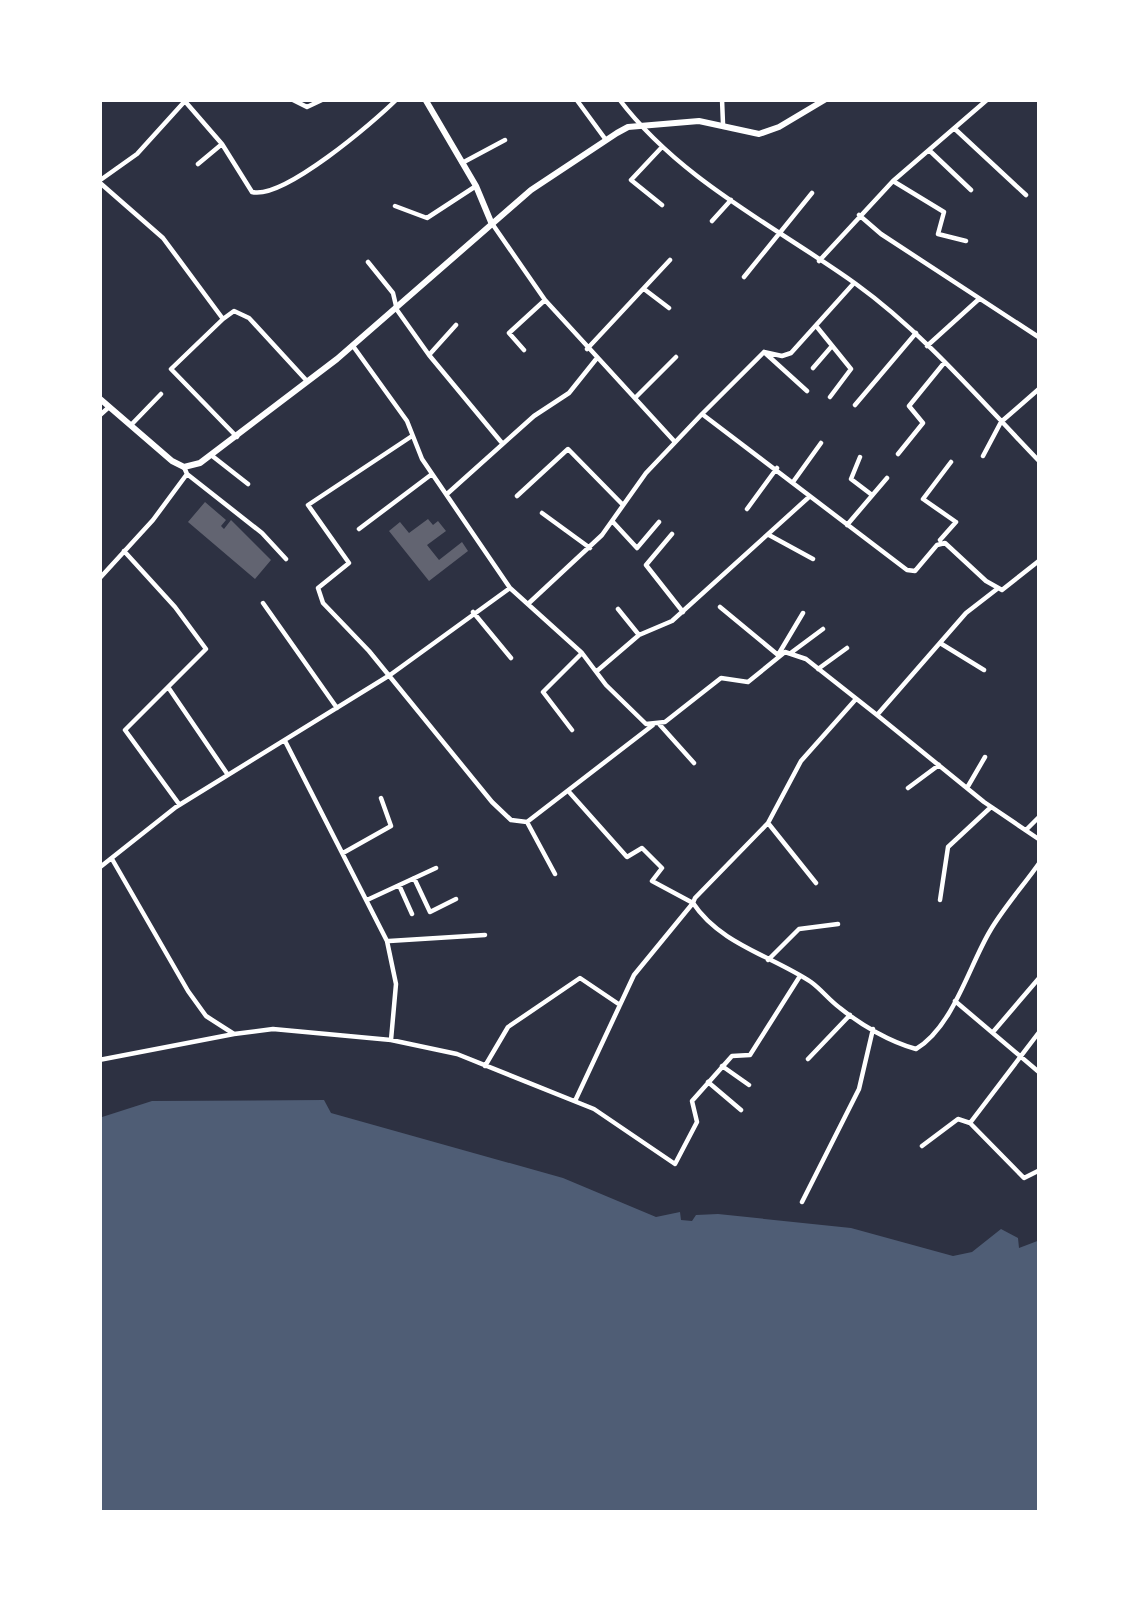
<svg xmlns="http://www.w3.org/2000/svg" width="1139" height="1612" viewBox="0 0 1139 1612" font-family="'Alegreya Sans',sans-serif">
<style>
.water{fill:#4f5d75}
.building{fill:#626471}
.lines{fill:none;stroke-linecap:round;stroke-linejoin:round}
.minor{stroke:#fff;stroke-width:4.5}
.tertiary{stroke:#fff;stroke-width:6}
</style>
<rect width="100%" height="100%" fill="#2d3142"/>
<!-- water -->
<path class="water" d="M324 1100 331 1113 563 1178 656 1217 680 1212 681 1220 692 1221 696 1215 718 1214 851 1228 953 1256 972 1252 1001 1229 1018 1238 1019 1248 1040 1240V1513H99V1118L152 1101Z"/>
<!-- building -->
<path class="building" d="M205 502 226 520 221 526 224 529 231 520 271 560 255 579 188 522Z
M428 519 433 525 438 521 446 531 427 545 439 560 462 542 468 551 429 581 389 531 400 522 409 533Z"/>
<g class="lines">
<!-- minor -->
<path class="minor" d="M183 99 222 144 252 192C283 200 374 122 397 99
M291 99 307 107 324 99
M576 99 606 140
M619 99C680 180 775 226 856 284 925 334 981 401 1040 462
M722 99 723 124
M955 129 1026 195
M930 151 971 190
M462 163 505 140
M198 164 222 144
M99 181 137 154 185 101
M893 181 944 212 938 234 966 241
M99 182 163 238 223 319 234 311 249 318 306 380
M662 205 631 180 662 147
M395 206 427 218 476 186
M859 215 881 234 1040 338
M712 221 731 200
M491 222 545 300 675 442
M819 261 893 181 988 99
M368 262 393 293 397 310 429 355 502 443
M744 277 812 193
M644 289 669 308
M223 319 171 369 237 437
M817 327 851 369 830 397
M353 346 407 421 422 459 510 588 582 653 606 685 646 724 665 722 721 678 748 682 785 652 806 659 877 715 966 613 997 589
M927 346 979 299
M587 349 670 260
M524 350 509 333 545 300
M764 352 807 391
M429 355 456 325
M813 368 832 346
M635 398 676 357
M855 405 916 333
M702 414 764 352 782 356 791 353 854 283
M99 416 109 407
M131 425 161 394
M412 436 308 505 349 563 318 588 323 603 369 651 492 802 511 820 527 822 653 725
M898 454 923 423 909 406 944 363
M211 455 248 484
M983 456 1001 422 1040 388
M860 457 851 479 872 495
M187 474 262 533 286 559
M793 482 821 443
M447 494 534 416 569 393 597 358
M517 496 568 449 622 504
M747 509 777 468
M542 513 590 548
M613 522 637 548 659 522
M847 525 887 478
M359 529 432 474
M672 534 646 565 683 612
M769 535 813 559
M940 540 956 522 923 499 951 462
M124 551 175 607 206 649 125 730 179 804
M99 579 153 520 187 474 184 467
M263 603 337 708
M529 603 602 535 646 473 702 414 907 570 915 571 937 545 945 543 986 581 1002 590 1040 560
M720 607 778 655 803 613
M618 609 639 635
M473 612 511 658
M940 643 984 670
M792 652 823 629
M818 669 847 648
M597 671 639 635 672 621 809 497
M168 687 228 775
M856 699 801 761 768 823 695 898 693 903C720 944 772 956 811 982 822 990 829 1000 840 1008 861 1025 890 1042 916 1049 953 1027 969 966 990 931 1004 907 1024 885 1040 862
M877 715 984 802 1040 840
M660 725 694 763
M572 730 543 692 582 653
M285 741 387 941 396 984 391 1040
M908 788 939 765
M967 788 985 757
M570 793 627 857 642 848 662 868 652 881 693 903 634 975 575 1101
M527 822 555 874
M768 823 816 883
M1026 830 1040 816
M343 853 391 826 381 798
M112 859 188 991 206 1016 234 1034 273 1029 391 1040 457 1054 594 1109 675 1164 697 1122 692 1101 732 1056 750 1055 800 976
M99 868 176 807 390 675 510 588
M414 878 430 912 456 899
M399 885 412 914
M367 900 436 868
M940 900 948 847 991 807
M389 941 485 935
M768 960 799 929 838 924
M955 1001 1040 1073
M1040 1031 970 1123 1024 1178 1040 1170
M993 1032 1040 977
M808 1059 850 1015
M99 1060 234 1034
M485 1066 508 1027 580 978 620 1005
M722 1066 749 1085
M708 1082 741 1110
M922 1146 958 1119 970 1123
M802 1202 859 1089 873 1029"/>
<!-- tertiary -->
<path class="tertiary" d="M425 99 476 186 491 222
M99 398 172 461 184 467 200 463 337 359 531 190 617 133 628 127 699 121 759 134 779 127 826 99"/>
</g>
<!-- border -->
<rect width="1139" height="1612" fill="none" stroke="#ffffff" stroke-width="204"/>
</svg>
